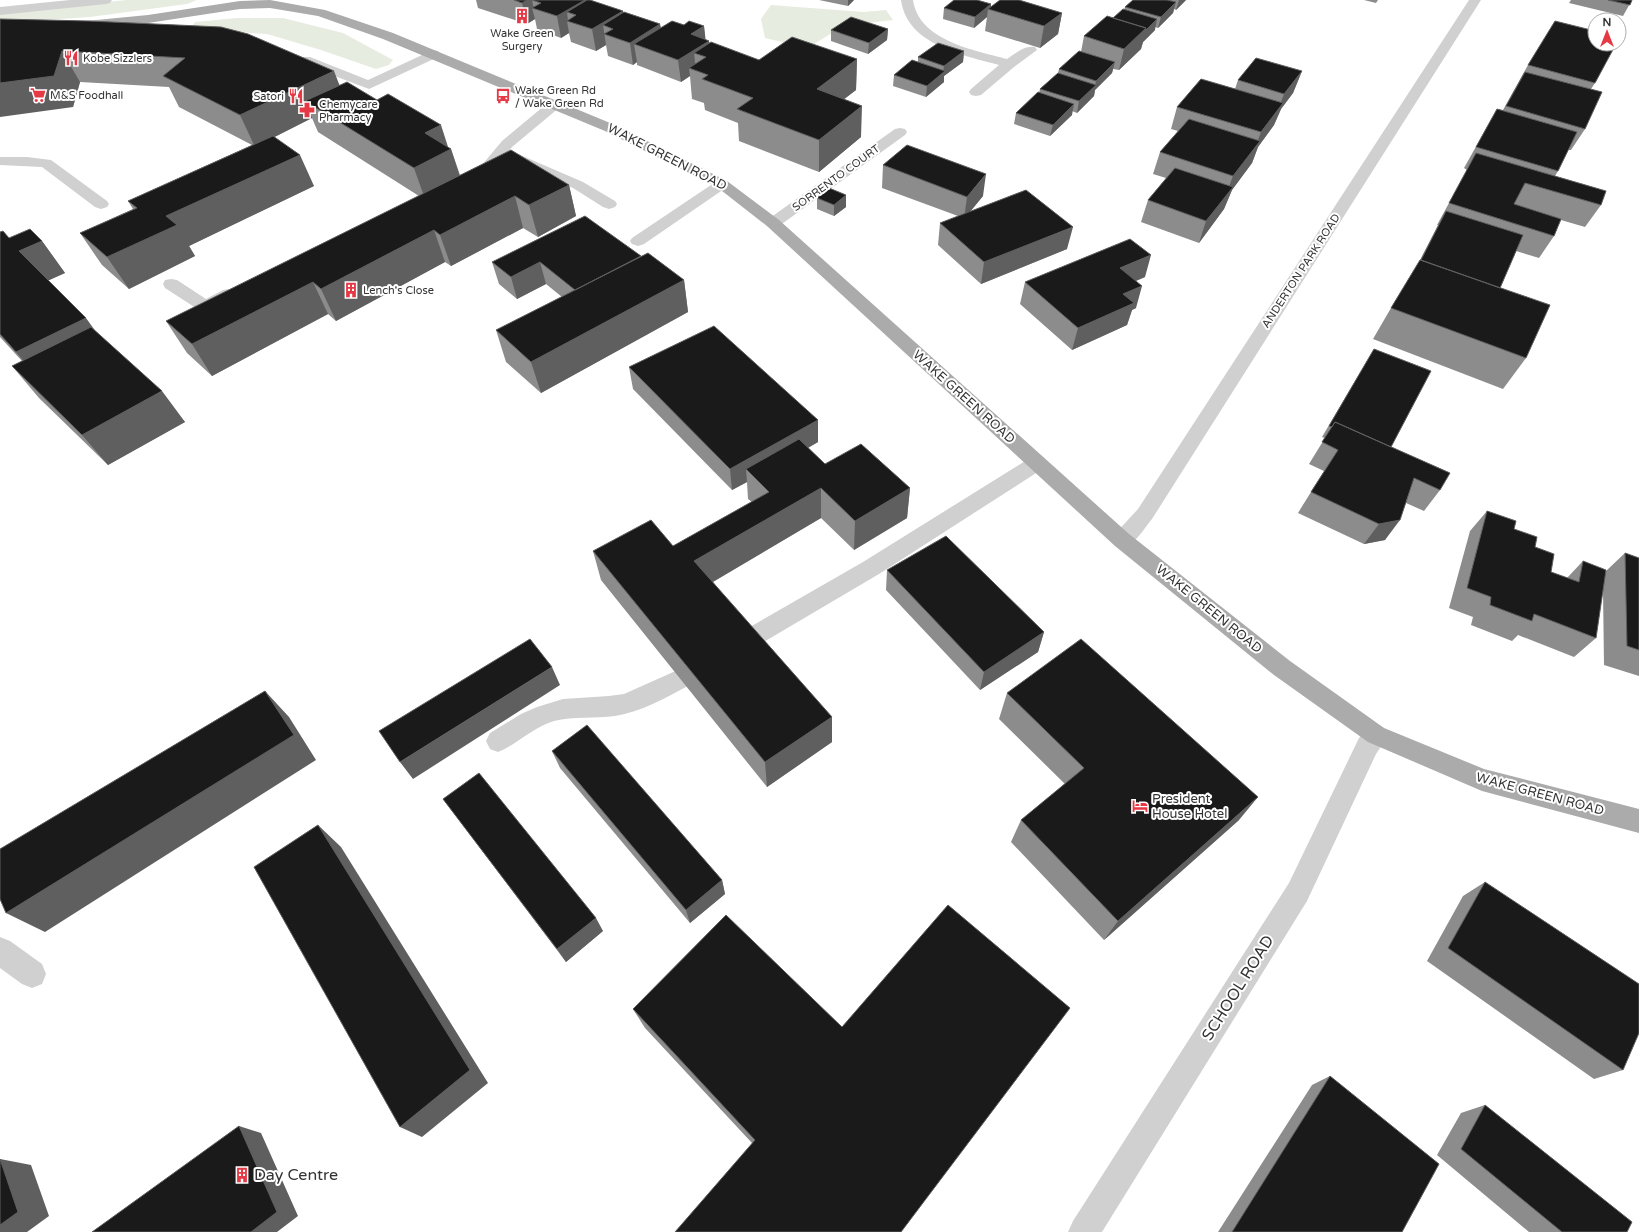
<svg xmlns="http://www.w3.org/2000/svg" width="1639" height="1232" viewBox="0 0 1639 1232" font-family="'Varela Round',sans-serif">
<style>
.green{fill:#e6ecdf}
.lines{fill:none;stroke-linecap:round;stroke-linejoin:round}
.minor{fill:#d0d0d0;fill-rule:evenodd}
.major{fill:#ababab;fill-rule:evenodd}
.wall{fill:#8c8c8c}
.shaded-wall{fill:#5f5f5f}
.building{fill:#1a1a1a;stroke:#5f5f5f}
.labels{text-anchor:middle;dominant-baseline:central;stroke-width:4;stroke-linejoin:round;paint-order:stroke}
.far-poi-label{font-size:11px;fill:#333;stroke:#fff;text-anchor:start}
.far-street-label{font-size:11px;fill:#333;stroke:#fff}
.street-label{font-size:13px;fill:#333;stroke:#fff}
.poi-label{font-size:13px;fill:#333;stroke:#fff;text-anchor:start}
.near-street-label{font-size:16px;fill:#333;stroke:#fff}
.near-poi-label{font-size:16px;fill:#333;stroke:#fff;text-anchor:start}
</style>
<rect width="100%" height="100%" fill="#fff"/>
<!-- green -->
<path class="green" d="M126 0H197L187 4 90 17 0 23V14Z
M771 5 864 12 886 10 893 20 843 26 808 48 765 38 761 19Z
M237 18H283L343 33 393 60 389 65 376 69 321 50 267 34 190 29 195 22Z"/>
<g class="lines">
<!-- minor -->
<path class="minor" d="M70 0H112L110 3 106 4 0 15V7Z
M901 0H913C919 41 974 50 1007 59 1015 54 1024 45 1035 47L1037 50 1014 67 981 95 976 96 971 95 969 92 971 89 999 65C963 55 907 45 901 0Z
M1469 0H1481L1152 519C1142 531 1132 551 1115 546L1112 540 1115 534 1138 509Z
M433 50 438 51 440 54 438 57 369 89 300 63 298 60 300 57H310L368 80Z
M555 100 560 101 562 104 560 107 512 147 482 183 477 185 472 183 469 180 472 177 502 141 550 101Z
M900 128 905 129 907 132 905 135 779 226 773 228 767 226 765 223 767 220 895 129Z
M518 154 583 182 615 201 617 204 615 207 609 209 603 207 573 188 513 161 511 158 513 155Z
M0 157H27L51 160 107 201 109 204 107 207 101 209 95 207 42 167 0 165Z
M722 179 727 181 730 184 727 187 644 244 638 246 632 244 630 241 632 238 717 181Z
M171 279 177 280 206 299 223 290 229 289 235 290 238 294 235 298 211 310 205 312 199 310 165 288 163 284 165 280Z
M1037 456 1044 458 1047 463 1044 468 879 574 752 649 744 651 736 649 733 642 736 635 863 562 1030 458Z
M680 669 688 672 691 679 688 686C665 698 641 712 615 716 595 719 574 716 554 721 533 727 518 744 498 752L490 749 486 741 490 733 521 714 537 707 563 699 609 696 624 694Z
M1376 724 1384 728 1388 735 1384 742 1376 754 1307 901 1102 1232H1068L1073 1221 1289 883 1359 738 1368 728Z
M0 937 10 941 42 964 46 974 42 984 32 988 22 984 0 968Z"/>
<!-- major -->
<path class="major" d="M270 0 325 10 393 33 615 125 727 181 779 220 1129 534 1290 661 1384 728 1484 769 1639 809V833L1482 791 1368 742 1274 675 1115 546 767 226 717 187 605 131 383 39 318 16 270 8 240 9 148 23 86 29 81 28 80 25 81 22 86 21 148 15 240 1Z"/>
</g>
<!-- wall -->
<path class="wall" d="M476 0H590L623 11V13L660 24 661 28 684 25 704 26 705 39 709 41V43L759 60 857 59 856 90 844 99 861 137 819 172 739 141 738 123 705 110 704 103 692 99 690 76 681 82 637 65V62L633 65 608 56 606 45 596 51 571 42 569 33 561 38 537 29 535 19 527 24 478 8Z
M819 0H854L848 6Z
M1133 0H1186L1176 10 1174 9 1173 13 1158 28 1155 27V30L1143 42 1141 49 1119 70 1113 69 1112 73 1095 90 1094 96 1077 113 1072 111V115L1050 136 1014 124 1016 113 1039 93 1040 89 1058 73 1059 69 1081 52 1084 36 1113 18 1124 10 1125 7Z
M1364 0H1378L1376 3Z
M1571 0H1632L1623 16 1569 3Z
M991 7 1062 13 1058 34 1040 48 985 31 987 17 974 28 943 19 944 8Z
M0 19 340 85 451 149 460 175 569 185 576 216 538 237 523 228 451 266 445 262 336 321 328 314 212 376 187 353 166 321 419 196 318 132 312 118 274 137 314 186 189 246 195 256 129 289 102 265 80 233 133 209 128 201 252 145 179 107 169 87 80 82 73 107Z
M888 29 887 40 868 54 831 41V30Z
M964 51 963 62 944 76V82L926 97 893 86 894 75 918 62V57Z
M1528 65 1595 83 1591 89 1585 129 1571 150H1568L1558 171 1555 176 1601 205 1585 227 1561 220 1554 236 1539 258 1516 251 1500 288 1526 358 1503 389 1373 339 1391 308 1420 260 1438 225H1437L1467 170 1464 168 1497 109 1503 110Z
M1302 71 1293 93 1281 109 1274 125 1258 147 1252 163 1232 190 1224 209 1199 243 1141 222 1148 200 1166 178 1153 174 1160 152 1178 131 1171 129 1177 107 1235 89 1238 80Z
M883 165 983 196 970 212 1067 249 981 284 938 245 940 223 958 216 882 188Z
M846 195V207L834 216 817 209V198Z
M0 232 9 238 42 241 65 273 48 280 94 330 185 422 108 465 39 398 12 366 22 361 0 337Z
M641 256 684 280 688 312 541 393 506 362 496 330 562 297 546 284 517 299 499 284 492 262Z
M1145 277 1136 281V308L1132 310 1127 325 1072 350 1020 304 1025 282Z
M1374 349 1391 447 1440 490 1424 511 1406 503 1385 540 1364 544 1298 513 1324 471 1309 464 1325 438 1322 437Z
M629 367 818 420V442L808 448 825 464 910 488 907 518 854 550 821 518 713 582 832 742 767 787 601 580 593 551 673 546 752 502 748 499 747 482 732 490 633 389Z
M1487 511 1514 529 1535 547 1551 572 1567 578 1583 561 1606 571 1625 553 1639 558V676L1604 665 1603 589 1596 638 1574 657 1518 635 1512 641 1471 625 1473 617 1449 608 1470 531Z
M887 570 1044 632 1038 652 980 690 886 590Z
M1007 693 1239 820 1104 940 1011 842 1021 820 1065 784 999 719Z
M552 751 722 880 725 894 690 923 560 768Z
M443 799 603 931 566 962Z
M1485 882 1623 1070 1594 1079 1427 961 1463 896Z
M633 1009 901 1232 752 1143 645 1028Z
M1330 1076 1402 1232H1218L1312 1085Z
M1485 1105 1627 1232H1529L1437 1155 1461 1113Z"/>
<!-- shaded-wall -->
<path class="shaded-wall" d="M527 0H532L534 9 532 8 535 19 527 24 522 3Z
M585 0H588L576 15 567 12 568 21H567L569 33 561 38 557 16Z
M848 0H854L848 6Z
M1179 0H1186L1176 10Z
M1176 2 1173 13 1158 28 1161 17Z
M991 4V10L988 9 987 17 974 28 975 17Z
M623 11 626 32 613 29 603 25 606 45 596 51 592 29Z
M1062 13 1058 34 1040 48 1044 26Z
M1157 19 1155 30 1143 42 1141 49 1119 70 1124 49 1146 28Z
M660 24 663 45 634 44 637 62 633 65 630 43Z
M704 26 706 43 709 41 711 62 706 57 694 53 696 71 689 68 690 76 681 82 678 60 691 34Z
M888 29 887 40 868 54 869 43Z
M62 51 80 82 73 107 0 117V83Z
M964 51 963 62 944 76V82L926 97 927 86 943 72 944 66Z
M857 59 856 90 817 120V89Z
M1115 62 1112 73 1095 90 1094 96 1077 113 1079 101 1095 86 1096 81Z
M334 71 346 102 305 101 312 118 255 147 240 115Z
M1302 71 1293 93 1281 109 1274 125 1258 147 1252 163 1232 190 1224 209 1199 243 1206 221 1226 195 1233 176 1255 148 1261 132 1278 110 1284 94Z
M1074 104 1072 115 1050 136 1053 125Z
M862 106 861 137 819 172V140Z
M441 125 449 150 451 149 461 180 425 199 414 168 425 133Z
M300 155 314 186 189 246 195 256 129 289 107 257 166 216Z
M986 174 983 196 964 219 967 197Z
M569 185 576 216 538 237 529 205Z
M846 195V207L834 216V205Z
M515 196 523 228 451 266 440 235Z
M1073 227 1067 249 981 284 984 262Z
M434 230 445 262 336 321 321 289Z
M42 241 65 273 43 283 19 251Z
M1151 255 1145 277 1114 290 1120 268Z
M540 262 546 284 517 299 511 277Z
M684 280 688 312 541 393 531 362Z
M313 282 328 314 212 376 192 344Z
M1142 286 1136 308 1132 310 1127 325 1072 350 1078 328 1123 294Z
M86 318 109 350 42 383 16 352Z
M162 391 185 422 108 465 82 435Z
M818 420V442L755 478 746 469 747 482 732 490 730 469Z
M821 488V518L699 590 694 561Z
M910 488 907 518 854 550 855 521Z
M1400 520 1385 540 1364 544 1379 524Z
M1044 632 1038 652 980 690 984 672Z
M552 667 560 685 413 779 400 762Z
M265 691 289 717 316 760 45 932 6 913Z
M832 717V742L767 787 765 762Z
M1258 797 1239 820 1104 940 1118 921Z
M318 825 341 847 488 1083 422 1137 400 1127Z
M722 880 725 894 690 923 686 910Z
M596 918 603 931 566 962 557 949Z
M239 1126 261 1133 298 1216 277 1232H251Z
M0 1159 31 1165 49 1216 27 1232H0Z"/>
<!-- building -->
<path class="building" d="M514 0H527L522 3Z
M532 0H585L557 16 532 8 541 3Z
M587 0H590L623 11 592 29 567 21 576 15 567 12Z
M954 0H977L991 4 975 17 944 8Z
M1000 0H1019L1062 13 1044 26 988 9Z
M1133 0H1167L1176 2 1161 17 1125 7Z
M1608 0H1632L1630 5Z
M1123 9 1157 19 1145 31 1146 28 1113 18Z
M624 12 660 24 630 43 604 34 613 29 603 25Z
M1107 16 1146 28 1124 49 1084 36Z
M851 17 888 29 869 43 831 30Z
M0 19 89 21 221 27 248 34 334 71 240 115 163 76 185 58 62 51 54 76 0 83Z
M672 21 684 25 689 21 704 26 691 34 709 41 678 60 634 44Z
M1555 21 1595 31V44H1616L1595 83 1528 65Z
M792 37 857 59 817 89 862 106 819 140 737 109 753 98 702 79 708 75 689 68 706 57 694 53 711 42 759 60Z
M938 43 964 51 944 66 918 57Z
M1079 51 1115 62 1096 81 1059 69Z
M1256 58 1302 71 1284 94 1238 80Z
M912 60 945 71 927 86 894 75Z
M1525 72 1602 92 1585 129 1506 106Z
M1058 73 1096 85 1079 101 1040 89Z
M1201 79 1283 103 1261 132 1177 107Z
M347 82 377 100 388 94 441 125 425 133 451 149 414 168 305 101Z
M1038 92 1074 104 1053 125 1016 113Z
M1497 109 1577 132 1558 171 1476 147Z
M1189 119 1260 141 1233 176 1160 152Z
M273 136 300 155 166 216 177 225 107 257 80 233 137 208 128 201Z
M907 145 986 174 967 197 883 165Z
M511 150 569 185 529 205 515 196 440 235 434 230 321 289 313 282 192 344 166 321Z
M1476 153 1606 191 1601 205 1525 183 1514 204 1561 219 1554 236 1449 203Z
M1175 168 1233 187 1206 221 1148 200Z
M829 188 846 195 834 205 817 198Z
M1026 190 1073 227 984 262 940 223Z
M1446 211 1523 235 1500 288 1421 260Z
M585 216 641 256 575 290 540 262 511 277 492 262Z
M30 229 42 241 19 251 86 318 16 352 0 334V232L3 231 9 238Z
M1130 239 1151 255 1120 268 1142 286 1123 294 1134 303 1078 328 1025 282Z
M648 253 684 280 531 362 496 330Z
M1420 260 1550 305 1526 358 1391 308Z
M714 326 818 420 730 469 629 367Z
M91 327 162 391 82 435 12 366Z
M1374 349 1431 371 1391 447 1335 422 1332 427 1329 426Z
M1335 422 1450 473 1440 490 1414 478 1400 520 1379 524 1311 492 1338 450 1322 442Z
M799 439 825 464 861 444 910 488 855 521 821 488 694 561 832 717 765 762 593 551 651 520 673 546 769 492 746 469Z
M1487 511 1516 521 1514 529 1537 537 1535 547 1554 554 1551 572 1579 582 1583 561 1606 570 1596 638 1534 614 1532 621 1490 605 1491 597 1467 588Z
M946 536 1044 632 984 672 887 570Z
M1625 553 1639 558V650L1627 646Z
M530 639 552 667 400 762 379 731Z
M1081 639 1258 797 1118 921 1021 820 1084 768 1007 693Z
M265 691 294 735 6 913 0 899V849Z
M587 725 722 880 686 910 552 751Z
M479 773 596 918 557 949 443 799Z
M318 825 470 1070 400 1127 254 867Z
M1485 882 1639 984V1033L1623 1070 1448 948Z
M948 905 1070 1008 901 1232H675L755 1140 633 1009 726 915 842 1027Z
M1330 1076 1439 1164 1402 1232H1232Z
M1485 1105 1632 1222 1627 1232H1562L1461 1149Z
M239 1126 277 1212 251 1232H92Z
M0 1159 18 1212 0 1225Z"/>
<!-- icons -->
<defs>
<symbol id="building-bare" viewBox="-9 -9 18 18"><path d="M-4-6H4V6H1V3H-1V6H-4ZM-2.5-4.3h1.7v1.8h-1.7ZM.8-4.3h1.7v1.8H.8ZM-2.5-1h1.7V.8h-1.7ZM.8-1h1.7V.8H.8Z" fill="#e63946" stroke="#fff" stroke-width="2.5" paint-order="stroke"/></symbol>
<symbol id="restaurant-bare" viewBox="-9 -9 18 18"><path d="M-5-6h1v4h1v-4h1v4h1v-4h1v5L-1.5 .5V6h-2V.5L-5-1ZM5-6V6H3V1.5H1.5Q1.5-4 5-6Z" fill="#e63946" stroke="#fff" stroke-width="2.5" paint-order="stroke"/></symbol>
<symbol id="supermarket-bare" viewBox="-9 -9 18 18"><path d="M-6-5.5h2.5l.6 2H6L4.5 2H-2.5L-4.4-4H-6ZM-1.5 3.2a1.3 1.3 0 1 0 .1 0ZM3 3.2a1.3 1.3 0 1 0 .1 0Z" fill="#e63946" stroke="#fff" stroke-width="2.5" paint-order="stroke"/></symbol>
<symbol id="bus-bare" viewBox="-9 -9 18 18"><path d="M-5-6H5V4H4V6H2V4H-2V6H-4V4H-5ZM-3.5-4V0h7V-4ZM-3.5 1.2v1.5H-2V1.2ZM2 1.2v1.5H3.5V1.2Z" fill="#e63946" stroke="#fff" stroke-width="2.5" paint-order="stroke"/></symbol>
<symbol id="pharmacy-bare" viewBox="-9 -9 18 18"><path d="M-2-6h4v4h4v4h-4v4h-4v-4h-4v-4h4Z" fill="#e63946" stroke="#fff" stroke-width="2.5" paint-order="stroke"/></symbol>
<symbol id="hotel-bare" viewBox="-9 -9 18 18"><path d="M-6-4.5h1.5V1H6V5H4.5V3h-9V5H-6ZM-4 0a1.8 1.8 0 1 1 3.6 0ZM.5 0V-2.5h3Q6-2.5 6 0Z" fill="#e63946" stroke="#fff" stroke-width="2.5" paint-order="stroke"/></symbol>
</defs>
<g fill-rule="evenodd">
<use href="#building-bare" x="511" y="5" width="22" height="22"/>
<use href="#restaurant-bare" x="60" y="47" width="22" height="22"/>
<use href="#supermarket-bare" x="27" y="84" width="22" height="22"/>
<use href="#restaurant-bare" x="285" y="85" width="22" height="22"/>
<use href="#bus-bare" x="492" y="85" width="22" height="22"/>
<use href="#pharmacy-bare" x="296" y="99" width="22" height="22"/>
<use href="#building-bare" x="340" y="279" width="22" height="22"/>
<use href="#hotel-bare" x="1129" y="795" width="22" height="22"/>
<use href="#building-bare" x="231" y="1164" width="22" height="22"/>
</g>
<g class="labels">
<!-- far-poi labels -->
<g class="far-poi-label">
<text x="522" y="33" text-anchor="middle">Wake Green<tspan x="522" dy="13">Surgery</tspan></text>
<text x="83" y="58">Kobe Sizzlers</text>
<text x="515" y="90">Wake Green Rd<tspan x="515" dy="13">/ Wake Green Rd</tspan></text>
<text x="50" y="95">M&amp;S Foodhall</text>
<text x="284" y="96" text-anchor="end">Satori</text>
<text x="319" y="104">Chemycare<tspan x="319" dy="13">Pharmacy</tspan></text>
<text x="363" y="290">Lench's Close</text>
</g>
<!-- far-street labels -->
<g class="far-street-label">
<text transform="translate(836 178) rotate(-36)">SORRENTO COURT</text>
<text transform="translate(1301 271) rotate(-57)">ANDERTON PARK ROAD</text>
</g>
<!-- street labels -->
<g class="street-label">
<text transform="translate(667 157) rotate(27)">WAKE GREEN ROAD</text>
<text transform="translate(964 397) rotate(42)">WAKE GREEN ROAD</text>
<text transform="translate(1209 609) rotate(39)">WAKE GREEN ROAD</text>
<text transform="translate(1540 794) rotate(15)">WAKE GREEN ROAD</text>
</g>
<!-- poi labels -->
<g class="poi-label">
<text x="1152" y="799">President<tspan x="1152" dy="15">House Hotel</tspan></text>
</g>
<!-- near-street labels -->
<g class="near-street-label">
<text transform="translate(1238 988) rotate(-58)">SCHOOL ROAD</text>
</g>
<!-- near-poi labels -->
<g class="near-poi-label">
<text x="254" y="1175">Day Centre</text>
</g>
</g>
<!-- north arrow -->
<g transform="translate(1607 32)"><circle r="19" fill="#ffffff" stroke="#adadad"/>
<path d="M0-3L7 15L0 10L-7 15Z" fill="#e63946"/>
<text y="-6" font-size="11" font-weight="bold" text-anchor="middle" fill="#333333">N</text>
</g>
</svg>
